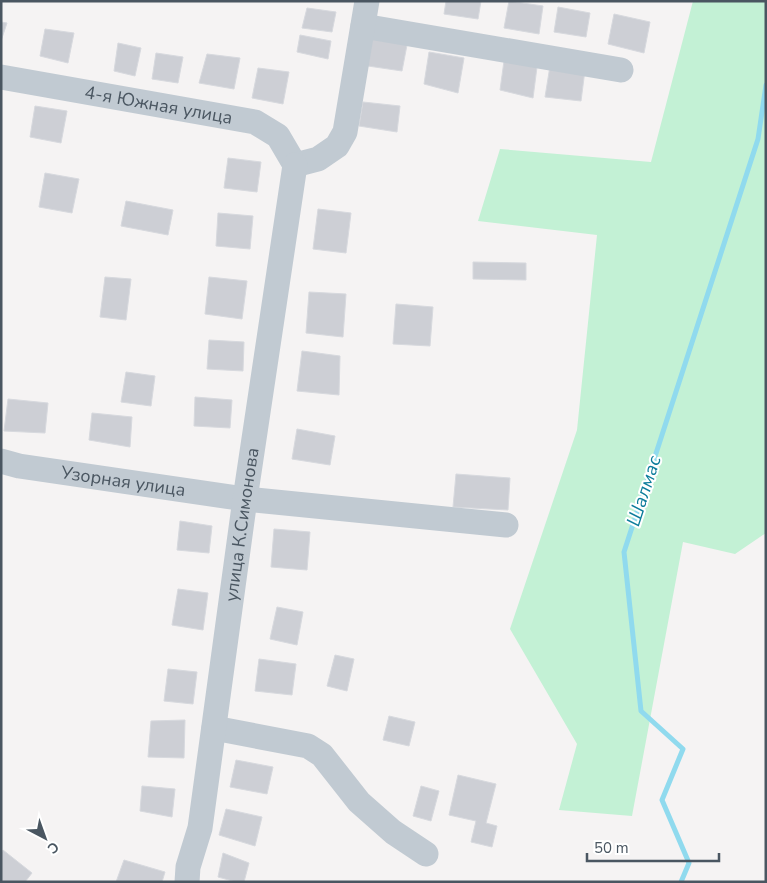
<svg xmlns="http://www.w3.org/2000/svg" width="767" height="883" viewBox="0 0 767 883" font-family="'Nunito Sans',sans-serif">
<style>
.green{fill:#c3f1d5}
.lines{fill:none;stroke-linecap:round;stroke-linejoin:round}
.stream{stroke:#90daee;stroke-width:5}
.building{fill:#cdcfd5;stroke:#d7d9de}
.minor{stroke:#c1cad2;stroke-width:25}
.labels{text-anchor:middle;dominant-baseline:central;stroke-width:4;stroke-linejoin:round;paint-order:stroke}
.street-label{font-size:18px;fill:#4a5661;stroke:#fff}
.water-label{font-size:19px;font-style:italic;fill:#0c7c9b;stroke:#fff}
</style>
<rect width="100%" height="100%" fill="#f5f3f3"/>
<!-- green -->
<path class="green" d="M693 1H766V533L735 554 683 542 632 816 559 810 577 744 510 629 577 430 597 235 478 221 500 149 651 162Z"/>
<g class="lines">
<!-- stream -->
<path class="stream" d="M681 882 689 863 662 800 683 749 641 711 624 552 758 139 766 85"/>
</g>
<!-- building -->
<path class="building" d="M446 1H481L478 19 444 14Z
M509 1 543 6 539 34 504 28Z
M558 7 590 13 586 37 554 32Z
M307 8 336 12 332 32 302 28Z
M614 14 650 22 644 53 608 44Z
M1 22 7 23 1 41Z
M45 29 74 33 68 63 40 56Z
M300 35 331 41 328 59 297 52Z
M372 39 407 45 402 71 368 66Z
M118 43 141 48 135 76 114 71Z
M429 52 464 58 458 93 424 84Z
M156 53 183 57 178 83 152 79Z
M207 54 240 58 234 89 199 83Z
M504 61 537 67 533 98 500 90Z
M550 66 585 70 581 101 545 97Z
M258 68 289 72 283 104 252 98Z
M363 102 400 106 397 132 359 126Z
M35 106 67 111 61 143 30 137Z
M228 158 261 162 257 192 224 188Z
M45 173 79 179 72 213 39 207Z
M126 201 173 210 168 235 121 226Z
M318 209 351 213 346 253 313 249Z
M218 213 253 216 250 249 216 246Z
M473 262 526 263V280L473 279Z
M105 277 131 279 126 320 100 317Z
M209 277 247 281 242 319 205 314Z
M309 292 346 294 343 337 306 333Z
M396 304 433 307 430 346 393 344Z
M209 340 244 342 243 371 207 369Z
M302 351 340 356 339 395 297 391Z
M126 372 155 376 151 406 121 402Z
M195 397 232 400 230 428 194 426Z
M8 399 48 403 45 433 4 431Z
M92 413 132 417 130 447 89 440Z
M297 429 335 436 330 465 292 459Z
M456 474 510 478 508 510 453 507Z
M180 521 212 526 209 553 177 550Z
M274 529 310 532 307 570 271 567Z
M178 589 208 593 203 630 172 625Z
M277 607 303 612 297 645 270 639Z
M335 655 354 659 347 691 327 686Z
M259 659 296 664 292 695 255 691Z
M168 669 197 672 193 704 164 701Z
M389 716 415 722 409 746 383 740Z
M185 720 184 758 148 757 151 721Z
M236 760 273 767 267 794 230 787Z
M458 775 496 784 486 823 497 826 492 847 471 842 476 821 449 815Z
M142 786 175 789 172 817 140 811Z
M421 786 439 791 431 821 413 816Z
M226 809 262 817 255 846 219 835Z
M3 850 32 873 25 882H1V853Z
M223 853 249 863 244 882H236L218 877Z
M124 860 165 872 162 882H116Z"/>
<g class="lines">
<!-- minor -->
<g class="minor">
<path d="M363 26 621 70"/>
<path id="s1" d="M1 77 255 122 278 136 295 165"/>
<path d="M295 165 318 159 337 146 345 132 367 1"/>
<path id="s2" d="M1 461 19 466 245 499 506 525"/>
<path d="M214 728 308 746 322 755 359 802 393 832 426 854"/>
<path id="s3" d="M187 882 188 867 200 828 245 499 295 165"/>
</g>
</g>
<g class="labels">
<!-- street labels -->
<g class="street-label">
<text stroke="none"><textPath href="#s1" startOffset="160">4-я Южная улица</textPath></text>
<text stroke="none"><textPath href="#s2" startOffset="124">Узорная улица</textPath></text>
<text stroke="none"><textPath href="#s3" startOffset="362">улица К.Симонова</textPath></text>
</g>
<!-- water labels -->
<g class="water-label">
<text transform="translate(644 491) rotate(-72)">Шалмас</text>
</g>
</g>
<!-- border -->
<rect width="767" height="883" fill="none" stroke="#4a5661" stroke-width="5"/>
<!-- north arrow -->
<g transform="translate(45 838) rotate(139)" stroke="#ffffff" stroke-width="4" paint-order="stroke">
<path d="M0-4L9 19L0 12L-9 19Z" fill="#4a5661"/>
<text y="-8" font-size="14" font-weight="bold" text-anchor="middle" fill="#4a5661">С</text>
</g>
<!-- scale -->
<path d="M587 853v8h132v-8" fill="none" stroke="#4a5661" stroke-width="2.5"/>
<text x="594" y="853" font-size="15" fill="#4a5661" stroke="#ffffff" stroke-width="4" paint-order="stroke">50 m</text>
</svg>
